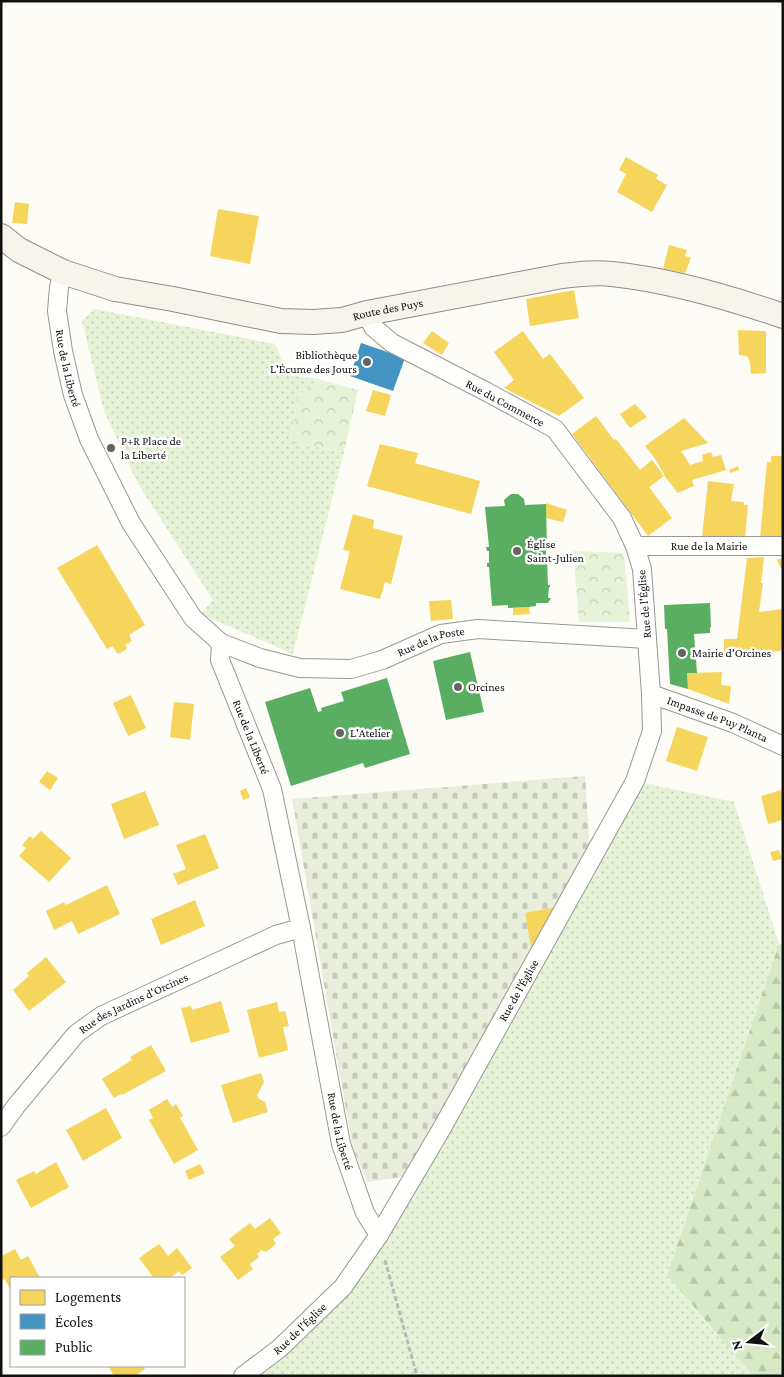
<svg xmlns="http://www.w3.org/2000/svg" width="784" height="1377" viewBox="0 0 784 1377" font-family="'Crimson Pro',serif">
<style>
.grass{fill:url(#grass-dots)}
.forest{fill:url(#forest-firs)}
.cemetery{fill:url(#cemetery-stones)}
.park{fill:url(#park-crowns)}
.homes{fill:#f6d55c}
.schools{fill:#4393c3}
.public{fill:#5aae61}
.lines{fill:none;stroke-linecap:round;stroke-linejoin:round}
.street-casing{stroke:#979795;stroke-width:20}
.secondary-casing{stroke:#8e8d8b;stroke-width:26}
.path{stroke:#b9b9b8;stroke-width:3;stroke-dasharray:5 2.5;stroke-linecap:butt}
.street{stroke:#fffffe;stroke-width:18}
.secondary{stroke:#f6f4eb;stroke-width:24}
.poi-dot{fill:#646362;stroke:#fff;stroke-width:2}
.labels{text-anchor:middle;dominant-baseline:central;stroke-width:5;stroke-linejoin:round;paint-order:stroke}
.street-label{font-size:12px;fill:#111;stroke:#fff}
.poi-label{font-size:12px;fill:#111;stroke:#fff;text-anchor:start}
</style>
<defs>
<pattern id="grass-dots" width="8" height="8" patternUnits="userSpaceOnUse" patternTransform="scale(1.25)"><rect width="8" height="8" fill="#e7f3d7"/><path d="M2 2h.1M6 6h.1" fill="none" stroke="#c5cfb8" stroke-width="1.8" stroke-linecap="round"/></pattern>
<pattern id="forest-firs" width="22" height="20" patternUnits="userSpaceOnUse" patternTransform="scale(1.25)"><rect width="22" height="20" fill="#d8eac5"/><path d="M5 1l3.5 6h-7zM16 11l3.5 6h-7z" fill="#b8c8a8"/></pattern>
<pattern id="cemetery-stones" width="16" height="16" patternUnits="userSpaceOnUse" patternTransform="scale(1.25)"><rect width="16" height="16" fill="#e9eedb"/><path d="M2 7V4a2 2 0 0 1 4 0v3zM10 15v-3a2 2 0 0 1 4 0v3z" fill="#c7cbbb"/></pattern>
<pattern id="park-crowns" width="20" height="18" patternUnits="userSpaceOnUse" patternTransform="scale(1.25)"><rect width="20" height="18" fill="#e7f3d7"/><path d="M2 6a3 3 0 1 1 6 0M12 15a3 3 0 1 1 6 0" fill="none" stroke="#c5cfb8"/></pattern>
</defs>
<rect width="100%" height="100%" fill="#fdfcf7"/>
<!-- grass -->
<path class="grass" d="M94 309 275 344 288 375 318 379 298 396 290 442 344 452 293 654 201 614 213 600 138 484 104 411 82 321Z
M635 781 734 802 779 944 667 1275 753 1376H243L343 1287Z"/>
<!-- forest -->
<path class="forest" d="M779 944H783V1376H753L667 1275Z"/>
<!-- cemetery -->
<path class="cemetery" d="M585 776 590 851 403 1177 367 1182 352 1145 292 799Z"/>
<!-- park -->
<path class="park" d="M318 379 358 390 344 452 290 442 298 396Z
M573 551 624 553 630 622H579Z"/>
<!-- homes -->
<path class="homes" d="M626 157 658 175 656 179 667 185 652 212 617 192 626 174 619 170Z
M15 202 29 204 27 224 12 223Z
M218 209 259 216 250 264 210 256Z
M669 245 687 250 685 256 691 258 685 273 663 269Z
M574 290 579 318 530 326 526 299Z
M738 330 766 331V373L751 374 750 362 747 356 739 355Z
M432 331 449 343 442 355 423 343Z
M523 331 543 359 550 354 584 398 559 416 504 388 514 380 494 352Z
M373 390 391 395 385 416 366 411Z
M635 404 647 417 630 428 620 414Z
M596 416 614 440 616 439 640 470 652 460 664 476 649 487 672 518 648 536 572 434Z
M684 418 708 443 681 451 690 465 703 461 702 455 711 452 713 457 721 455 726 470 692 480 694 486 678 493 666 478 656 460 645 446Z
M380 444 418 453 415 463 480 481 471 514 367 486Z
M771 456H783V540L760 539 767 462H771Z
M738 466 739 470 730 473 729 470Z
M708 481 734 484 731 501 744 502V505H748L745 537 728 536V538L702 537Z
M546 503 567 510 563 522 546 518Z
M353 514 374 520 373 528 403 536 391 584 385 582 380 599 340 589 350 551 343 550Z
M97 545 145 625 129 635 132 641 125 645 127 649 118 654 112 646 107 649 57 568Z
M764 557 761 583H763L759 612 783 609V650L761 654 724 652V639H737L747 558Z
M777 559H783V573Z
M451 600 453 619 431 621 429 601Z
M529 607 530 614 513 615V608Z
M722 672 721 685 731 686 729 704 688 689 687 673Z
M131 695 146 728 128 736 113 703Z
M174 702 194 704 190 740 170 737Z
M677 727 708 737 697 771 666 761Z
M47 771 58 778 50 790 39 782Z
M246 788 250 797 243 800 240 791Z
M781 790 783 797V820L768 824 761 796Z
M145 791 159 825 124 839 111 804Z
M41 831 71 858 49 882 19 856 26 848 22 845 30 836 33 839Z
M205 834 219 868 178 885 173 874 186 869 176 845Z
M779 850 782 859 773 861 770 852Z
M107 885 120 914 78 934 72 921 54 930 46 911 64 902 66 905Z
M195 900 205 926 161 945 151 919Z
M557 907 532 952 525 913Z
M46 957 66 982 29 1011 13 990 29 976 27 973Z
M221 1001 230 1032 191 1043 181 1008 191 1006 192 1010Z
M277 1002 279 1012 285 1011 289 1026 283 1027 288 1050 259 1058 247 1010Z
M151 1045 166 1071 122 1095 121 1094 114 1098 102 1079 132 1060 130 1057Z
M261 1073 264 1082 257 1095 259 1099 265 1102 268 1112 233 1123 221 1085Z
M167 1099 172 1107 176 1104 183 1116 180 1118 198 1150 174 1164 149 1120 153 1118 149 1110Z
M106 1108 122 1138 83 1161 66 1130Z
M56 1162 69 1187 31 1208 16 1180 34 1171 36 1174Z
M200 1164 205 1173 189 1180 185 1171Z
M270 1218 281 1233 273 1239 276 1244 266 1252 261 1250 257 1254 259 1257 250 1264 253 1269 238 1280 220 1257 235 1246 229 1239 250 1223 255 1229Z
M159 1244 168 1256 177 1248 192 1268 182 1275 179 1271 171 1277V1278H154L139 1258Z
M15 1249 21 1260 28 1256 40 1278H11V1292L5 1279 1 1281V1256Z
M108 1366H143L145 1369 135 1376H114Z"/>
<!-- schools -->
<path class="schools" d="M361 343 405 358 393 391 350 376Z"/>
<!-- public -->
<path class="public" d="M511 494H518L524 499 525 505 546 504 547 548H546V557H548L549 560H547L548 585H550V587H549L548 598H551L548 603H536V606L529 607 508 608V605L492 606 489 567H487V563H489V551H487L486 547H489L485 507 505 506 504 500Z
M710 603 711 627H710V633L694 634 697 673H687L688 689 670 684 667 629H665L664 605Z
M470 652 484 712 446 720 433 661Z
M387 678 410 754 365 768 363 763 291 786 265 702 310 688 318 712 322 711 321 708 344 701 341 692Z"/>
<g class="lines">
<defs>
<g id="street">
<path id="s1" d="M63 272 59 287 57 311 63 351 73 395 89 439 131 523 193 618 221 643 260 658 300 668 351 669 382 660 441 634 478 629 647 639"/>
<path id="s2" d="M635 546H783"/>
<path id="s3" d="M221 643 220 660 272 789 301 928 341 1144 365 1213 379 1235"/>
<path id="s4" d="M651 694 733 723 783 746"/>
<path id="s5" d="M1 1127 16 1106 76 1034 101 1016 276 935 301 928"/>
<path id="s6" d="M243 1376 280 1348 343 1287 379 1235 442 1128 635 781 652 731 651 694 642 569 635 546 622 518 555 429 487 392 392 343 373 327 367 313"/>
</g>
<g id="secondary">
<path id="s7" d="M1 236 19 250 63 272 115 289 173 299 281 321 313 322 342 320 367 313 562 276C579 274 596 272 612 274 669 280 728 297 783 316"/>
</g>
</defs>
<!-- street casing -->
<use href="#street" class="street-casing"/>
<!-- secondary casing -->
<use href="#secondary" class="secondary-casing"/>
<!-- path -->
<path class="path" d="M385 1260 417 1376"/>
<!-- street -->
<use href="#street" class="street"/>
<!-- secondary -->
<use href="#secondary" class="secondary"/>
</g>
<!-- markers -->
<g class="poi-dot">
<circle cx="367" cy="362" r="5"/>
<circle cx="111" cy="448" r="5"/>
<circle cx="517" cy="551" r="5"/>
<circle cx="682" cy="653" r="5"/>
<circle cx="458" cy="687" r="5"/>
<circle cx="340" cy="733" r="5"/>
</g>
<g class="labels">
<!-- street labels -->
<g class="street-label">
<text stroke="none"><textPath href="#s7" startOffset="404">Route des Puys</textPath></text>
<text stroke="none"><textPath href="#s1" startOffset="98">Rue de la Liberté</textPath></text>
<text transform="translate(505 403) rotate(28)">Rue du Commerce</text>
<text stroke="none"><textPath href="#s2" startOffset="74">Rue de la Mairie</textPath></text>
<text transform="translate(644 604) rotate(-95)">Rue de l'Église</text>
<text stroke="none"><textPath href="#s1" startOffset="636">Rue de la Poste</textPath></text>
<text stroke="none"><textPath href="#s4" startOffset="71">Impasse de Puy Planta</textPath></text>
<text stroke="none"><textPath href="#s3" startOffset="100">Rue de la Liberté</textPath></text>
<text stroke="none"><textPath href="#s6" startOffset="479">Rue de l'Église</textPath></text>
<text stroke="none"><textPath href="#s5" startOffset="185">Rue des Jardins d'Orcines</textPath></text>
<text stroke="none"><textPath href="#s3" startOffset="505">Rue de la Liberté</textPath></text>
<text stroke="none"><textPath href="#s6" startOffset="74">Rue de l'Église</textPath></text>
</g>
<!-- poi labels -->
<g class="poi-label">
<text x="357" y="355" text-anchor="end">Bibliothèque<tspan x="357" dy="14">L'Écume des Jours</tspan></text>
<text x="121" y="441">P+R Place de<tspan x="121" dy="14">la Liberté</tspan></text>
<text x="527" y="544">Église<tspan x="527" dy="14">Saint-Julien</tspan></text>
<text x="692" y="653">Mairie d'Orcines</text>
<text x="468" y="687">Orcines</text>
<text x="350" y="733">L'Atelier</text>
</g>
</g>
<!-- border -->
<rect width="784" height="1377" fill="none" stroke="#111111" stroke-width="5"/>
<!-- legend -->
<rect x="10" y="1277" width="175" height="90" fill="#ffffff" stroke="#a0a0a0"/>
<rect x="20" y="1290" width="25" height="15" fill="#f6d55c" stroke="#a0a0a0"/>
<text x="55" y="1302" font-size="15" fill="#111111">Logements</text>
<rect x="20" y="1314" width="25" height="15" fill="#4393c3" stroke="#a0a0a0"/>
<text x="55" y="1327" font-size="15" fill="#111111">Écoles</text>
<rect x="20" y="1340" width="25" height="15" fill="#5aae61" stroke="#a0a0a0"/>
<text x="55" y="1352" font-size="15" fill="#111111">Public</text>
<!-- north arrow -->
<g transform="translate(749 1342) rotate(254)" stroke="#ffffff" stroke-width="4" paint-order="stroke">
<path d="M0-4L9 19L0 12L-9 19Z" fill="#111111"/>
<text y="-8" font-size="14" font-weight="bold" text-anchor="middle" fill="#111111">N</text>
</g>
</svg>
